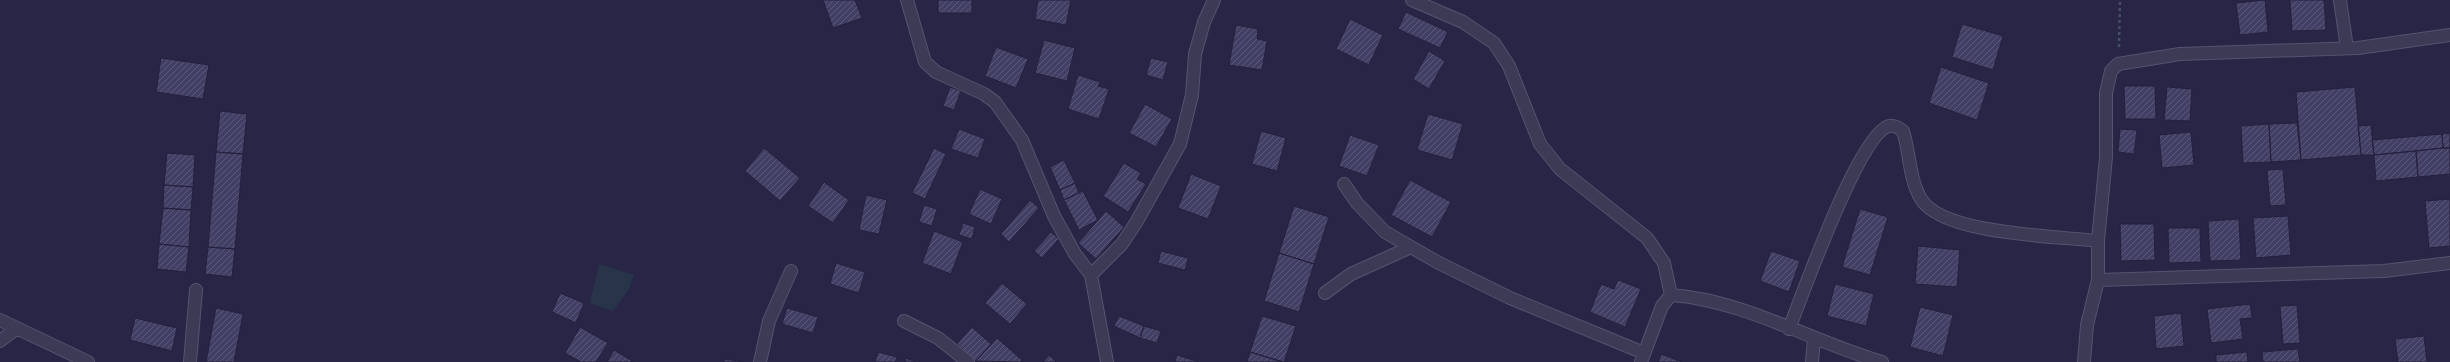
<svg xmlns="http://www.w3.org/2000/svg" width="2450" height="362" viewBox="0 0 2450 362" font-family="'Golos Text',sans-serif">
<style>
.garden{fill:#283448}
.building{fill:url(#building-hatch);stroke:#23213d}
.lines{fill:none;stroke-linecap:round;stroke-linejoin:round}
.minor-casing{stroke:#55536d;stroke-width:14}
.path{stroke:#435061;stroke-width:2.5;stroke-dasharray:3 3;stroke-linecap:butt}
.minor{stroke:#3d3a56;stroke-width:12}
</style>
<defs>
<pattern id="building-hatch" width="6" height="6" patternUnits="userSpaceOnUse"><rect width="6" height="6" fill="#423f64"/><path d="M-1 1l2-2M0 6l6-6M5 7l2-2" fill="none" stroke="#5b5979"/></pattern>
</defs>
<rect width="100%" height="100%" fill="#282547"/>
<!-- garden -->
<path class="garden" d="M599 264 634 275 629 289 613 311 590 303Z"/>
<!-- building -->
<path class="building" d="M823 0H855L862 18 833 28Z
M938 0H972V13H938Z
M1038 0H1071L1066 25 1035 19Z
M2265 0 2268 32 2240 35 2236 3Z
M2290 0H2324L2326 30 2292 31Z
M1406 12 1448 32 1440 48 1398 29Z
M1350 19 1383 35 1369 65 1336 49Z
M1962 24 2003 36 1993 70 1952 57Z
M1236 25 1258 29 1257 39 1267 41 1262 70 1229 65Z
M1044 40 1075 48 1067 81 1035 73Z
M996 47 1028 59 1016 88 985 76Z
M1429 51 1445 61 1429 89 1413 79Z
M161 58 209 65 203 99 156 92Z
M1151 58 1168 62 1163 80 1146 75Z
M1941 67 1989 83 1977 120 1929 103Z
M1078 75 1100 82 1098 86 1109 89 1099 119 1068 109Z
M2124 86H2155L2156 119H2125Z
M950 87 961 91 954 110 943 106Z
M2167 87 2192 89 2190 121 2164 120Z
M2355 87 2361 155 2301 160 2296 92Z
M1145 104 1172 119 1156 147 1129 133Z
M220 111 247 114 243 154 216 152Z
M1428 114 1463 124 1452 160 1417 150Z
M2297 123 2301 160 2271 162 2269 124Z
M2269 124 2271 162 2243 163 2241 126Z
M2371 125 2374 155H2361L2358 126Z
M959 129 985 139 978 158 951 149Z
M2120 129 2137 130 2134 154 2118 152Z
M1261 131 1286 138 1277 171 1252 164Z
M2191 132 2194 165 2162 168 2159 135Z
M2450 133V148H2443L2442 134Z
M2442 134 2443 148 2374 155 2372 140Z
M1350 135 1379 145 1367 176 1339 166Z
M764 148 800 178 780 201 745 171Z
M934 148 946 154 925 199 912 193Z
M2443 148H2450V174L2418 177 2416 151Z
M2416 151 2418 177 2376 181 2374 155Z
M216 152 243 154 235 249 208 247Z
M167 153 195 155 193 187 164 185Z
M1064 160 1075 183 1060 190 1050 167Z
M1124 163 1141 173 1137 179 1146 184 1128 212 1103 196Z
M2283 169 2286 205 2270 206 2267 170Z
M1191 174 1221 186 1208 219 1178 208Z
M1410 180 1451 202 1432 237 1391 215Z
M824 182 849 200 833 223 808 206Z
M1075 183 1079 193 1064 200 1060 190Z
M164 185 193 187 191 210 163 208Z
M980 189 1002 199 991 224 969 214Z
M1083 191 1098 220 1079 230 1064 200Z
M866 195 887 200 879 234 859 230Z
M2450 199V246L2429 248 2425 201Z
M1030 200 1039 208 1009 242 1001 234Z
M924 205 937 209 932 226 919 222Z
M1294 206 1329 217 1314 264 1279 253Z
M163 208 191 210 189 247 159 244Z
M1860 209 1888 217 1870 275 1842 267Z
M1106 211 1124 227 1096 259 1078 243Z
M2288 216 2291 255 2256 258 2253 218Z
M2239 219 2241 260 2210 261 2208 221Z
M963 223 975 227 972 239 959 235Z
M2120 224H2154L2155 260 2121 261Z
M2168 228H2200L2201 262 2169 263Z
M934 231 963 242 951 274 922 263Z
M1051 232 1059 239 1042 258 1034 251Z
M159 244 189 247 186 272 157 269Z
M1918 246 1960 250 1957 287 1915 284Z
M208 247 235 249 232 277 205 274Z
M1161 251 1188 258 1185 270 1158 263Z
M1771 251 1800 261 1789 292 1760 281Z
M1279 253 1314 264 1299 312 1264 301Z
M836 263 865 272 859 293 830 284Z
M1618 280 1641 289 1625 327 1590 312 1601 284 1614 289Z
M1002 283 1027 304 1010 324 985 303Z
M1835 284 1874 294 1866 326 1827 316Z
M560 293 584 303 576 323 552 312Z
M2250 304 2252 318 2240 319 2243 339 2211 343 2207 309Z
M2297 305 2300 343 2283 344 2280 306Z
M1920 307 1953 315 1943 356 1910 347Z
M216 308 243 314 234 362H206Z
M787 308 818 317 813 333 782 324Z
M2181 313 2184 346 2156 349 2154 316Z
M1119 316 1144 326 1140 338 1114 326Z
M1262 316 1296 326 1284 362 1250 352Z
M135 318 177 328 172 351 130 340Z
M1144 326 1161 331 1157 343 1140 338Z
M580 327 608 343 596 362H581L565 353Z
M972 327 991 344 976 361 957 344Z
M2424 336 2427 362H2398L2395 339Z
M997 338 1022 360 1020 362 976 361Z
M2298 349 2300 362H2263L2262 352Z
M614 350 634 362H607Z
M878 352 897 357 895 362H875Z
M1250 352 1282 362H1247Z
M2247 352 2248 362H2216V355Z
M1661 354 1682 362H1658Z
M1049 355 1056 362H1043Z
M1177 355 1199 362H1175Z
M906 358 916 362H905Z
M725 359 744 362H724Z"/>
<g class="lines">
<defs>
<path id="minor" d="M907 0 925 62 936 72 984 94 995 102 1022 140 1054 216 1075 254 1091 275 1107 362
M1412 0 1463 22 1494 43 1509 66 1540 144 1560 169 1647 238 1664 263 1671 295
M2340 0 2347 48
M1344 184 1357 203 1385 232 1437 262 1510 298 1644 353
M1091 275 1122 244 1137 221 1180 144 1192 95 1195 54 1204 22 1214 0
M2098 280V241L2106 157V93L2111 71 2118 64 2180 54 2358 48 2450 35
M1325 293 1351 274 1411 247
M0 320 88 362
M904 321 938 338 968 362
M1789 329C1802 296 1859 134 1889 126 1894 125 1899 128 1903 131 1910 153 1909 179 1921 199 1943 235 2057 236 2098 241
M0 341 16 329
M190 362 196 290
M760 362 769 321 791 271
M1641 362 1662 306 1671 295C1744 300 1812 342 1882 362
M1812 362 1814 339
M2084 362 2087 325 2098 280 2384 271 2450 263"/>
</defs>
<!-- minor casing -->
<use href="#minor" class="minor-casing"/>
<!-- path -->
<path class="path" d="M2119 47 2120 0"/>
<!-- minor -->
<use href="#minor" class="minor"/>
</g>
</svg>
